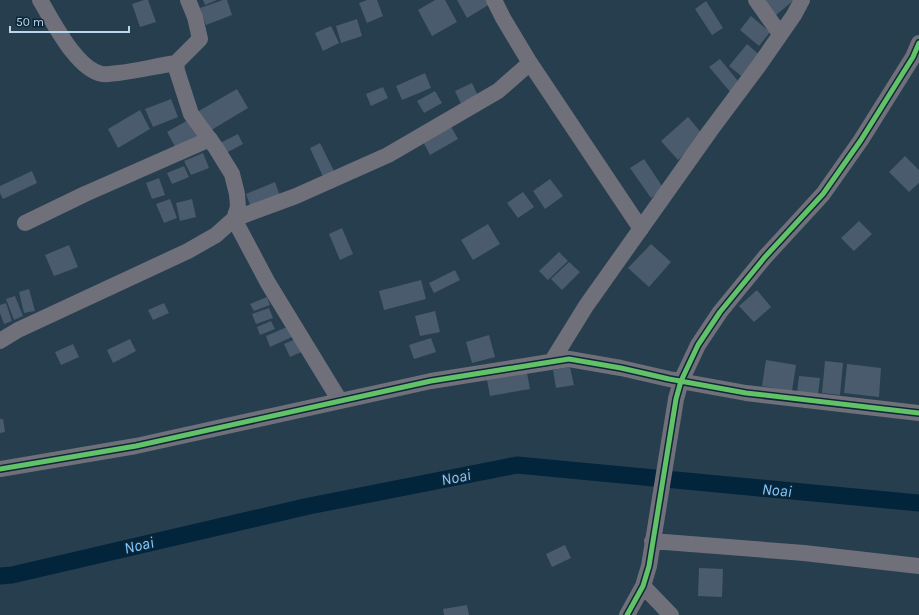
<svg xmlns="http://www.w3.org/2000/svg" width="919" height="615" viewBox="0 0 919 615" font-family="Karla,sans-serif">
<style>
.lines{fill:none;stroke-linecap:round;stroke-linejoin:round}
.canal{stroke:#03253c;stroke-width:17}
.building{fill:#4a5b6d}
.minor{stroke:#70707b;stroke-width:16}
.cycleway-casing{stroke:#0f2738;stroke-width:8}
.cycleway{stroke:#61c268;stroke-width:5}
.labels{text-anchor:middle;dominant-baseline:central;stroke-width:3;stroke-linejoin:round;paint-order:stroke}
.water-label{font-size:16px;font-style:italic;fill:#82c9ff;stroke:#0f2738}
</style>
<rect width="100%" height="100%" fill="#263e4e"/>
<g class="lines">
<!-- canal -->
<path class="canal" d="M0 576 12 575 309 506 517 465 919 503"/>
</g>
<!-- building -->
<path class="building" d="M144 0H148L156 22 140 27 132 4Z
M203 0H217L205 5Z
M223 0H227L232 15 206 25 200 8Z
M367 0H377L383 16 367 23 359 3Z
M435 0H445L457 22 432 36 418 10Z
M457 0H488L490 4 467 18Z
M766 0H794L775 16 763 3Z
M706 1 723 28 712 35 695 9Z
M751 16 770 32 759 46 740 30Z
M357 19 362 36 341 43 336 26Z
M331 26 339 43 323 51 315 33Z
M747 44 762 57 745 79 729 66Z
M720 59 742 86 732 94 709 67Z
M425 73 431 88 402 100 396 86Z
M472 83 480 100 463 108 455 91Z
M383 87 388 98 371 106 366 94Z
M237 89 248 108 208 132 197 112Z
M435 91 442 103 424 113 417 101Z
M171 99 178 117 153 127 145 109Z
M140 110 150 129 118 148 108 129Z
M688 117 704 136 678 160 661 141Z
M190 119 202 138 178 152 167 132Z
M449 123 458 139 430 155 421 138Z
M238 134 243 144 226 153 220 143Z
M320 143 336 175 325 181 310 148Z
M203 153 209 168 191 175 184 161Z
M905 156 919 170V183L909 192 889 172Z
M644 159 664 189 651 198 630 168Z
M184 166 189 177 172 184 167 173Z
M32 171 37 183 3 199 0 193V186Z
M159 178 165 195 152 199 146 183Z
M550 179 563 196 545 209 533 191Z
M275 182 280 196 251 208 246 194Z
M523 192 534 207 518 218 507 203Z
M170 199 177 218 164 223 156 204Z
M192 199 196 217 180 221 176 203Z
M859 221 872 234 854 251 841 238Z
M488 224 500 244 473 260 461 240Z
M342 228 353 254 340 260 329 234Z
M651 244 671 262 649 287 628 268Z
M69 245 78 267 54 276 45 255Z
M559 252 568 261 548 280 539 271Z
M569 262 580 272 562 290 551 279Z
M455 270 460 280 434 293 429 283Z
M421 280 426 299 384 310 379 291Z
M29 289 35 311 24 313 19 292Z
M757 290 771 307 754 322 739 306Z
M15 296 23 316 14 320 6 299Z
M267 297 270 305 254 311 250 304Z
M6 303 12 321 4 324 0 313V305Z
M164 303 169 313 153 320 148 310Z
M269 308 273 318 256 324 252 314Z
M435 311 440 332 420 336 415 316Z
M271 321 275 329 260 335 257 327Z
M287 327 292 337 270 347 266 336Z
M489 335 495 357 472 363 466 342Z
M300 337 306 350 290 357 284 344Z
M431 338 436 352 414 359 409 345Z
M130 339 136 351 113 363 107 350Z
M73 344 79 357 61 365 55 352Z
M766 360 796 365 792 391 762 386Z
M825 361 843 363 840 395 822 393Z
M847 364 881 368 879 397 844 393Z
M570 367 574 385 556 388 553 370Z
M527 373 530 389 490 396 487 380Z
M799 376 820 378 818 395 797 393Z
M0 419H3L5 432 0 433Z
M565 545 571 558 552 567 546 554Z
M699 568 723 569 722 597 698 596Z
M467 605 469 615H444L443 609Z"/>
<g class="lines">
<!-- minor -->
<path class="minor" d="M40 0C53 21 76 69 102 74 107 75 113 73 118 73 137 71 156 66 176 63
M494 0 503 18 530 63 641 229
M756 0 780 34
M25 223 85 194 210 139
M0 341 18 330 188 251 216 235 226 226 234 219 238 207 237 194 232 174 216 148 191 114 177 71 176 63 200 39 195 17 188 0
M552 361 586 306 710 131 760 64 794 15 802 0
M340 401 268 283 234 219 296 196 388 155 498 91 530 63
M0 469 136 446 431 381 569 359 621 368 669 379 746 393 919 413
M652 541 804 553 919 566
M643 586 671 615
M627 615 643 586 649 566 676 399 681 381 698 345 720 312 765 257 823 194 861 140 913 57 919 43"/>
<defs>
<path id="cycleway" d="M0 469 136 446 431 381 569 359 621 368 669 379 746 393 919 413
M627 615 643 586 649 566 676 399 681 381 698 345 720 312 765 257 823 194 861 140 913 57 919 43"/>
</defs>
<!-- cycleway casing -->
<use href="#cycleway" class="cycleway-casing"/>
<!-- cycleway -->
<use href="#cycleway" class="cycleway"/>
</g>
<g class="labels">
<!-- water labels -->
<g class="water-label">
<text transform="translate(456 477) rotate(-11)">Noai</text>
<text transform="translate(777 490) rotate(5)">Noai</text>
<text transform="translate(139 545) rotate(-13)">Noai</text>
</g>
</g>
<!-- scale -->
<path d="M10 26v6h119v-6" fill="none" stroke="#b9d6ed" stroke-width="2"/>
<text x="16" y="26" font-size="12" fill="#b9d6ed" stroke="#0f2738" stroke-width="3" paint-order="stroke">50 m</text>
</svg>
